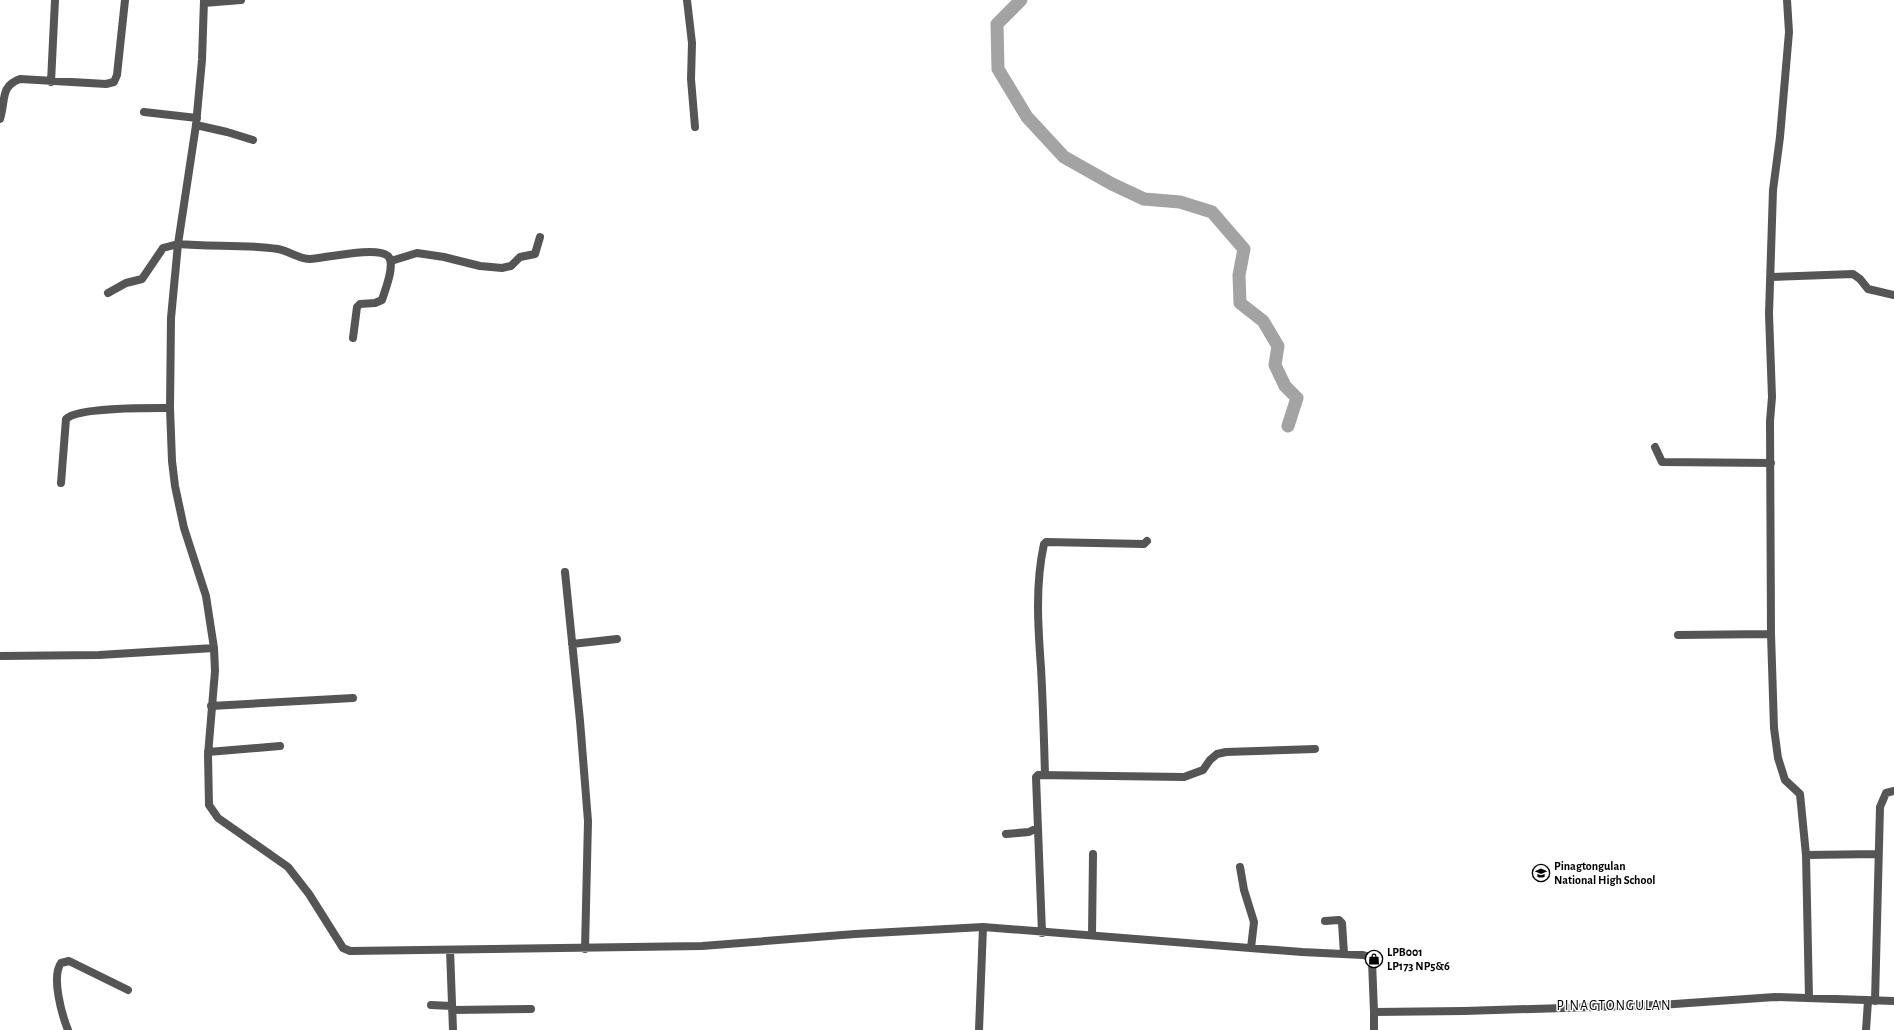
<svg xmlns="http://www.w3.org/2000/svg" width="1894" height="1030" viewBox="0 0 1894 1030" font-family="'Alegreya Sans',sans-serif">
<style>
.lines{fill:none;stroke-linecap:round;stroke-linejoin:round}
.river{stroke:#a3a3a3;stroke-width:13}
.minor{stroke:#555;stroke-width:8}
.labels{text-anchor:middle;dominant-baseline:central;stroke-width:3;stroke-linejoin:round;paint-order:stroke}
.poi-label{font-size:12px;font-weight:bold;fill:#000;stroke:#fff;text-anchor:start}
.quarter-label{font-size:14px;letter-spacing:1px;fill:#000;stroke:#fff}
</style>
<rect width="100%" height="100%" fill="#fff"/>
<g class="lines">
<!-- river -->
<path class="river" d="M1021 0 997 24 998 69 1027 117 1064 157 1112 184 1144 199 1180 202 1212 212 1244 249 1239 275 1240 303 1263 321 1278 346 1275 365 1285 386 1297 398 1288 426"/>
<!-- minor -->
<path class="minor" d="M204 0 202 60 196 125 178 244 171 318 170 408 172 461 175 486 184 528 206 596 214 648 215 671 208 755 209 805 218 818 288 867 309 894 343 948 350 951 702 946 855 934 983 927 1302 952 1363 955 1370 957 1372 961 1374 1012 1464 1011 1660 1005 1775 997 1894 1001
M687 0 692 43 691 79 695 127
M1787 0 1789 32 1780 137 1773 190 1769 314 1772 397 1770 421 1771 634 1774 728 1778 758 1785 780 1800 794 1806 855 1809 998
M204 3 241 0
M51 82 55 0
M144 112 197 118
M0 119C6 100 0 86 20 79L106 84 114 82 117 75 125 0
M196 125 227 132 253 140
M391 261 417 253 444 257 480 266 502 268 511 266 520 257 535 254 540 237
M1771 277 1853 274 1860 279 1868 289 1894 295
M108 293 126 283 142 279 163 248 178 244C211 247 246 244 278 249 289 251 299 259 310 259 326 258 376 246 388 256 396 264 385 290 382 300L375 303 360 304 357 307 353 338
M1655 447 1662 462 1771 463
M61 483 66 419C78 407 151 408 170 408
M565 572 580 721 588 821 585 949
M1678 635 1771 634
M572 644 617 639
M0 656 99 655 214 648
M211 706 353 698
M208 752 280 746
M1045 775C1044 739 1043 704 1041 668 1038 627 1035 585 1044 544L1046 542 1144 544 1147 541
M1006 834 1029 832 1037 828
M1806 855 1878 854
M1240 867 1244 890 1254 922 1251 948
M1325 921 1339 920 1342 923 1344 954
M1042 933 1036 777 1038 775 1184 777 1203 770 1210 760 1217 754 1226 752 1315 749
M1092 935 1093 854
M450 950 453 1030
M1875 1001 1880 807 1886 793 1894 791
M431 1005 452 1006
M452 1010 531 1009
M68 1030C62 1015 51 977 61 963L69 961 128 990
M979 1030 983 927
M1374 1030V1012
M1866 1030 1868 1001"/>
</g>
<!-- icons -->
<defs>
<symbol id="school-ring" viewBox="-11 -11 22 22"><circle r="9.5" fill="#fff" stroke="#000" stroke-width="1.5"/><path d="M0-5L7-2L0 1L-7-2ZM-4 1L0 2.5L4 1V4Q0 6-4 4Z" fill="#000"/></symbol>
<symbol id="shop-ring" viewBox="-11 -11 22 22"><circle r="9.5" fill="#fff" stroke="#000" stroke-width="1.5"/><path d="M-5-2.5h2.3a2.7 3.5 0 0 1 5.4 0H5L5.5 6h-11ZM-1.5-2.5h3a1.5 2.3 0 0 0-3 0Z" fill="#000"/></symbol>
</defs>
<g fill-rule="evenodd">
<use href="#school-ring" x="1531" y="863" width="20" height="20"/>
<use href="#shop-ring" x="1364" y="949" width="20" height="20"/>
</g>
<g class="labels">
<!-- poi labels -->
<g class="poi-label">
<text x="1554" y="866">Pinagtongulan<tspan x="1554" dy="14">National High School</tspan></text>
<text x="1387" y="952">LPB001<tspan x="1387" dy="14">LP173 NP5&amp;6</tspan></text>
</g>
<!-- quarter labels -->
<g class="quarter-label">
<text x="1614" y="1006">PINAGTONGULAN</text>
</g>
</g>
</svg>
